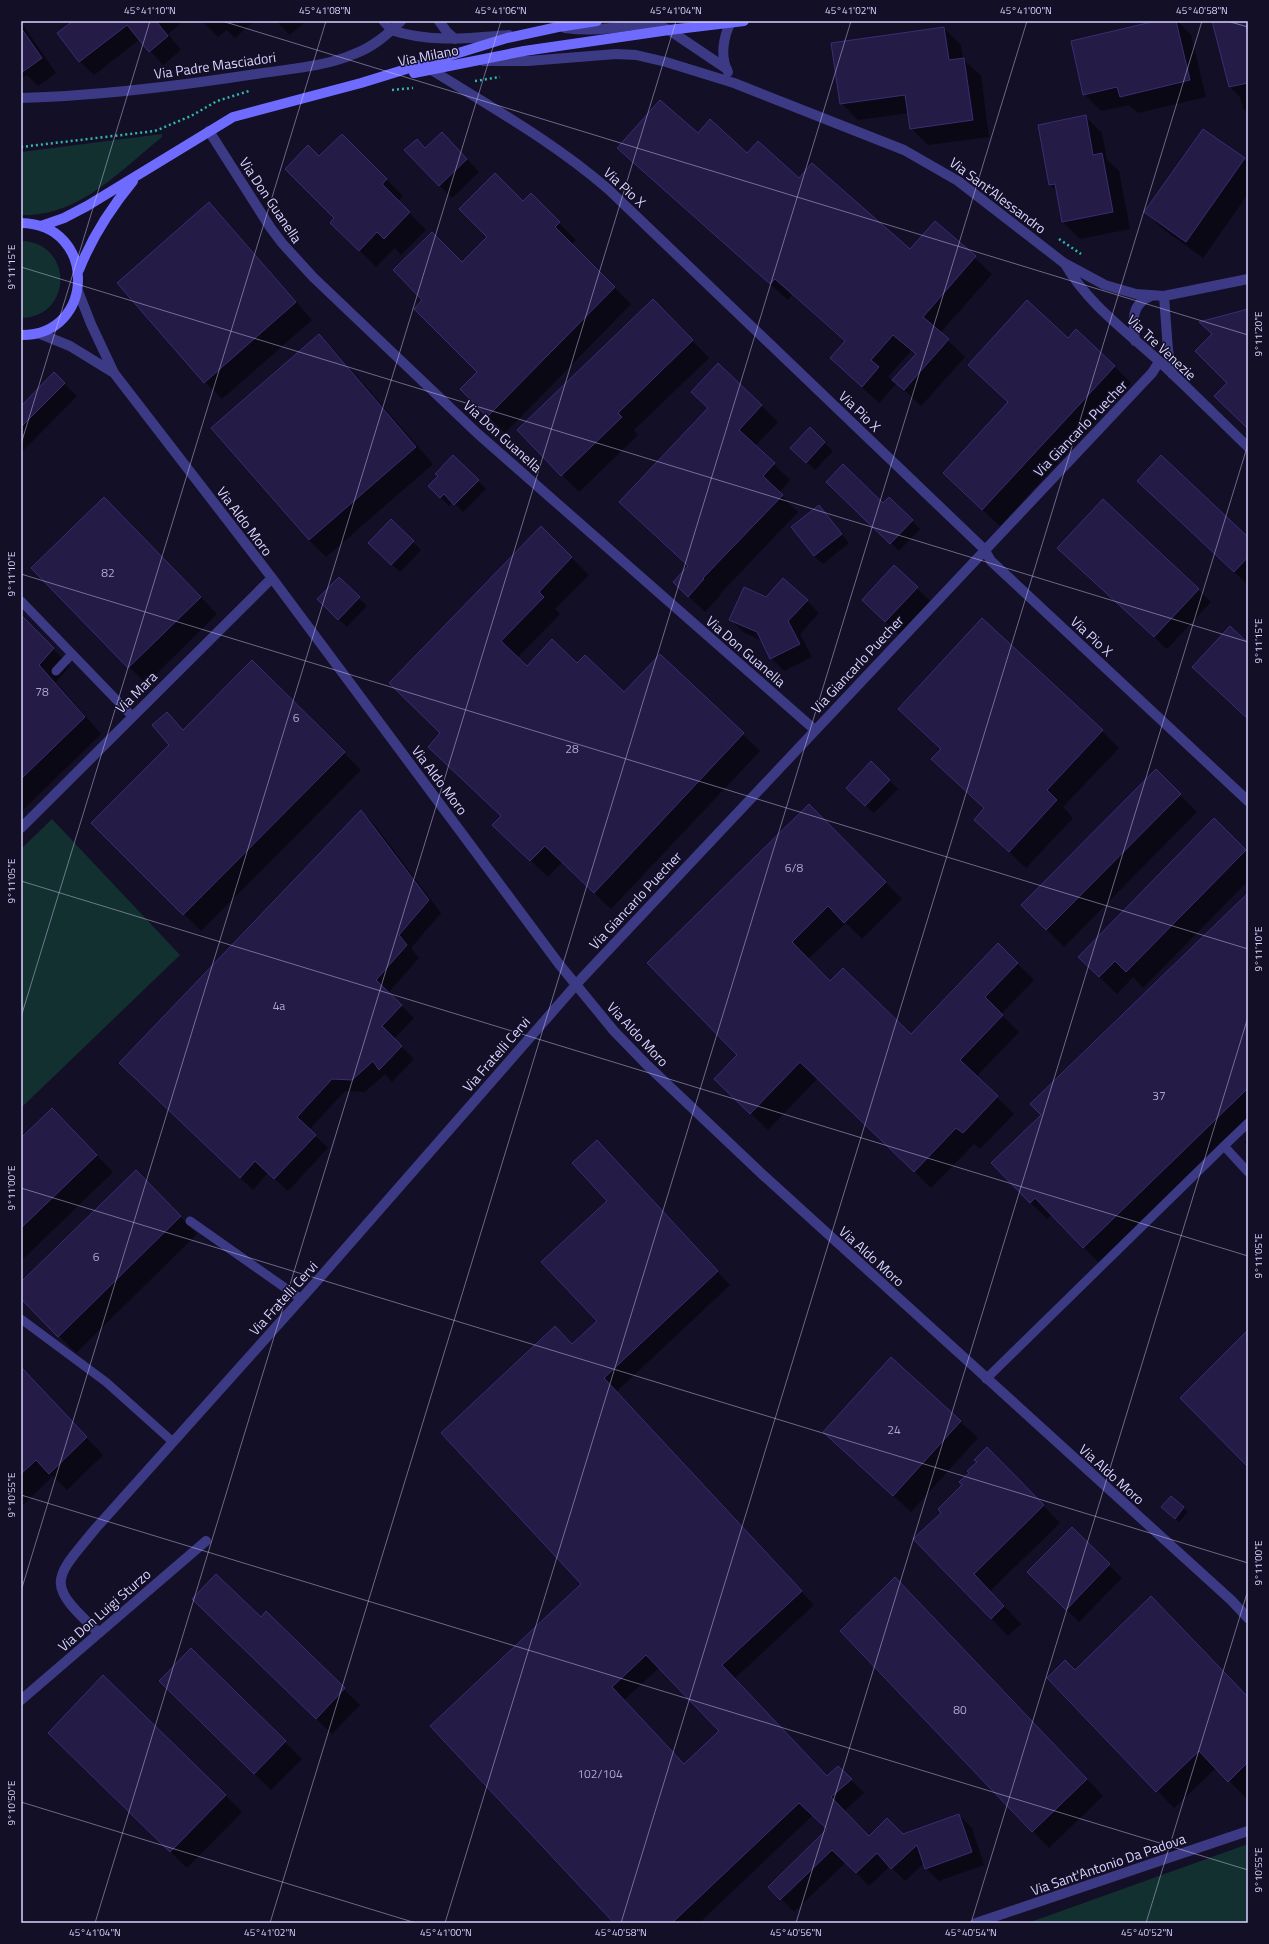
<svg xmlns="http://www.w3.org/2000/svg" width="1269" height="1944" viewBox="0 0 1269 1944" font-family="'Titillium Web',sans-serif">
<style>
.green{fill:#12302f}
.shadow{fill:#0007;fill-rule:evenodd}
.building{fill:#241b47;stroke:#3b2d73;fill-rule:evenodd}
.lines{fill:none;stroke-linecap:round;stroke-linejoin:round}
.path{stroke:#2fb8b0;stroke-width:2.5;stroke-dasharray:2 3;stroke-linecap:butt}
.lane{stroke:#3d3a85;stroke-width:9}
.street{stroke:#3d3a85;stroke-width:10}
.secondary{stroke:#6f6bff;stroke-width:10}
.ticks{fill:none;stroke:#d9d4ff;stroke-width:1;stroke-opacity:0.45}
.labels{text-anchor:middle;dominant-baseline:central;stroke-width:3;stroke-linejoin:round;paint-order:stroke}
.number-label{font-size:12px;fill:#aca6d1}
.street-label{font-size:14px;fill:#d9d4ff;stroke:#130f26}
.neatline{fill:none;stroke:#d9d4ff;stroke-width:1.5}
.ticks-label{font-size:10px;text-anchor:middle;fill:#d9d4ff}
</style>
<rect width="100%" height="100%" fill="#130f26"/>
<!-- green -->
<path class="green" d="M162 134V137C122 169 78 218 21 215V152Z
M21 241C74 242 73 318 21 318Z
M52 819 180 955 21 1108V849Z
M1248 1844V1923H1028Z"/>
<!-- shadow -->
<path class="shadow" d="M74 21H184L168 34 181 50 163 65 140 39 94 75 80 62 58 33Z
M202 21H254L235 38 227 30 218 37Z
M276 21H306L290 35Z
M1160 21H1178L1191 35 1206 97 1138 113 1129 105 1101 111 1084 94Z
M1213 21H1248V113L1243 109 1240 97 1230 87Z
M21 22 56 73 38 86 27 75 21 79Z
M944 28 961 45 963 59 981 76 989 137 928 145 911 128 909 113 858 120 841 103Z
M1085 116 1102 133 1107 160 1119 171 1130 229 1080 239 1063 222 1057 192 1050 185 1039 125Z
M342 135 403 196 398 201 426 230 401 255 395 248 376 267 332 223 336 218 319 158Z
M698 135 748 154 799 179 910 251 935 222 992 274 940 333 965 357 921 406 897 383 879 403 831 358 845 342 792 295 788 300 618 148ZM911 351 916 355 893 381 888 377Z
M455 146 479 172 452 198 439 185 426 149Z
M1244 159 1248 163V194L1203 258 1163 229 1146 212Z
M531 195 576 240 571 245 631 304 505 433 461 389 478 372 462 264Z
M209 204 226 221 312 320 222 399 205 382 119 283Z
M670 317 709 358 634 430 638 435 579 492 519 430Z
M319 336 336 352 433 464 326 557 309 540 213 428Z
M1068 339 1114 366 1131 383 1000 526 961 490 1009 403 969 365Z
M718 364 778 422 755 446 790 480 779 493 798 512 719 595 720 596 705 612 674 582 688 567 637 519 709 408Z
M54 374 77 396 21 453V407Z
M810 429 833 451 815 470 792 448Z
M453 456 486 489 463 512 453 502 449 506 429 486 439 476Z
M836 490 883 504 889 498 920 529 899 551Z
M1151 493 1248 539 1247 584Z
M1103 500 1211 602 1167 649 1071 560Z
M819 506 849 543 823 564 814 556Z
M121 515 217 614 146 684 33 568Z
M391 520 421 550 400 572 369 543Z
M541 528 589 575 555 609 560 614 517 658 527 668 577 664 624 693 660 655 760 751 611 909 562 862 548 877 511 842 502 817 429 747 442 734Z
M895 567 930 601 899 634 876 613Z
M339 578 367 606 347 627 318 599Z
M766 598 807 601 819 613 800 634 812 657 784 671 771 658 762 641 743 632 730 619Z
M21 617 70 666 56 682 101 734 21 812Z
M252 662 361 770 201 931 93 823 170 745 167 713 184 731Z
M1102 731 1119 748 1063 807 1073 818 1026 868 975 820 985 809Z
M871 763 898 789 874 813 855 796Z
M1156 771 1197 812 1064 947 1022 905Z
M809 805 902 899 862 939 846 923 808 959 831 982 911 1035 998 945 1034 980 1001 1014 1019 1032 976 1077 1014 1114 980 1149 974 1144 931 1188 818 1078 768 1130 733 1096 739 1055Z
M361 811 374 824 441 913 411 948 419 958 388 993 414 1018 394 1039 414 1059 392 1082 385 1074 365 1092 345 1091 309 1130 328 1148 288 1191 268 1173 253 1190 133 1076Z
M1214 820 1248 853V881L1143 988 1133 977 1117 994 1079 957Z
M1248 895V1121L1100 1264 1052 1214 1047 1219 1030 1202 1042 1115Z
M69 1127 113 1172 21 1261V1140Z
M1248 1138V1147L1244 1142Z
M609 1155 730 1285 616 1392 814 1605 734 1679 828 1777 838 1767 864 1793 844 1811 869 1838 902 1835 959 1815 972 1828 984 1865 939 1881 926 1868 924 1863 905 1881 890 1866 869 1886 846 1862 794 1912 770 1887 828 1829 813 1815 699 1923H615L583 1585 573 1345 598 1321 609 1201ZM660 1667 720 1731 685 1765 624 1700Z
M153 1188 197 1234 76 1353 21 1298V1283Z
M891 1358 978 1438 911 1512 824 1432Z
M21 1368 103 1455 67 1490 53 1476 21 1507Z
M1004 1465 1060 1523 990 1591 1021 1624 1008 1636 915 1539 943 1513 971 1473Z
M1171 1497 1188 1512 1179 1522 1166 1511Z
M1072 1528 1122 1578 1079 1622 1029 1572Z
M912 1596 1103 1796 1049 1848 1033 1831Z
M266 1613 360 1705 332 1734 209 1614 261 1619Z
M191 1650 302 1759 271 1790 177 1698Z
M1075 1671 1248 1698V1796L1246 1798 1216 1768 1174 1808 1048 1678Z
M66 1750 225 1795 242 1812 187 1868Z"/>
<!-- building -->
<path class="building" d="M73 21H156L168 36 149 52 127 25 79 62 57 33Z
M1156 21H1176L1190 80 1120 97 1117 87 1083 95 1071 41Z
M1212 21H1248V83L1229 87Z
M944 27 949 60 964 58 973 120 910 129 905 95 840 104 831 43Z
M21 28 42 58 21 73Z
M660 100 698 133 710 119 747 153 758 141 799 178 812 163 910 249 935 221 976 256 923 317 949 339 904 390 892 380 916 354 893 335 871 360 879 367 862 387 830 358 845 341 775 279 770 284 617 148Z
M1086 115 1093 155 1102 153 1113 212 1062 222 1055 184 1049 185 1038 125Z
M1203 129 1245 158 1186 242 1144 212Z
M442 132 467 159 439 186 404 150 417 139 425 148Z
M342 134 387 179 382 184 410 212 384 239 377 232 359 251 330 223 334 218 285 169 308 145 319 156Z
M495 173 523 201 531 193 560 222 555 227 615 287 487 417 460 389 477 372 414 309 422 300 393 270 432 232 462 262 487 237 459 209Z
M209 202 296 302 204 383 117 283Z
M653 299 693 340 618 413 622 417 561 476 517 430Z
M1027 300 1068 338 1076 329 1115 366 982 510 943 473 1008 402 968 365Z
M1248 309V429L1214 396 1227 383 1195 351 1212 334 1199 322Z
M319 334 416 447 309 540 211 428Z
M718 363 762 405 739 430 775 463 763 476 783 495 703 578 704 579 688 597 673 582 688 566 619 502 708 408 691 392Z
M54 372 65 383 21 427V406Z
M810 427 825 442 806 463 790 448Z
M453 455 479 480 454 505 444 494 440 498 428 486 438 476 435 474Z
M1161 455 1248 537V557L1234 572 1137 481Z
M843 464 883 503 889 497 913 520 890 544 826 482Z
M104 497 201 597 128 668 31 568Z
M1103 499 1199 589 1154 637 1057 548Z
M819 505 842 534 814 556 791 527Z
M391 519 414 541 391 565 368 543Z
M541 526 572 557 539 592 544 597 501 641 527 666 552 639 577 663 585 655 624 692 660 654 744 733 594 893 545 846 530 861 492 825 501 816 428 747 440 733 389 683Z
M894 565 918 587 885 622 862 600Z
M339 577 360 597 338 620 317 599Z
M783 578 808 600 788 621 800 644 770 659 757 632 729 620 744 587 766 597Z
M21 615 54 648 39 665 85 717 21 779Z
M982 618 1103 730 1047 790 1057 800 1009 852 974 820 984 808 931 759 941 749 898 709Z
M1230 626 1248 643V719L1192 667Z
M252 660 345 752 183 915 91 823 169 745 152 725 167 712 183 730Z
M871 761 890 780 865 806 846 788Z
M1156 769 1181 794 1046 930 1021 905Z
M809 804 886 882 844 923 828 906 792 942 830 981 843 968 911 1034 998 943 1018 963 985 997 1003 1015 960 1060 998 1096 963 1133 956 1128 914 1172 800 1062 750 1114 714 1079 737 1055 647 963Z
M361 810 429 900 399 935 407 945 376 980 402 1005 382 1026 402 1046 379 1070 373 1061 352 1080 332 1079 297 1117 316 1135 274 1179 255 1161 240 1178 119 1063Z
M1214 818 1246 850 1126 972 1115 961 1099 977 1078 957Z
M1248 893V1088L1083 1248 1035 1198 1030 1203 991 1163 1041 1115 1030 1104Z
M52 1108 97 1155 21 1228V1138Z
M597 1140 718 1271 604 1378 802 1591 722 1665 827 1776 838 1766 852 1779 831 1797 869 1836 887 1818 903 1834 959 1814 972 1852 925 1869 917 1845 891 1869 877 1853 856 1873 832 1850 780 1900 768 1887 827 1829 799 1803 672 1923H614L430 1726 581 1584 441 1433 555 1326 572 1344 597 1321 541 1262 607 1201 572 1163ZM646 1655 719 1731 684 1764 612 1687Z
M136 1170 181 1216 58 1337 21 1299V1282Z
M1248 1330V1467L1180 1398Z
M891 1357 961 1421 893 1496 823 1432Z
M21 1367 87 1437 49 1474 36 1460 21 1474Z
M987 1447 1044 1505 974 1574 1004 1606 991 1619 913 1539 941 1513 938 1509 962 1485 959 1482 969 1473 967 1471 977 1462 974 1460Z
M1171 1496 1184 1507 1175 1519 1161 1507Z
M1072 1527 1110 1564 1066 1610 1027 1572Z
M216 1574 261 1617 266 1611 345 1688 316 1719 192 1599Z
M895 1577 1087 1779 1032 1832 840 1631Z
M1151 1596 1248 1697V1762L1228 1782 1199 1751 1156 1792 1047 1678 1065 1660 1075 1670Z
M191 1648 286 1741 254 1774 159 1681Z
M103 1675 226 1795 170 1852 48 1733Z"/>
<g class="lines">
<!-- path -->
<path class="path" d="M475 81 500 77
M392 90 413 88
M21 147 155 131 191 116 217 101 249 91
M1059 239 1081 254"/>
<!-- lane -->
<path class="lane" d="M383 21 391 30
M21 601 132 716
M56 671 72 654
M1248 1123 1224 1146 1248 1172
M190 1221 301 1299
M21 1319 106 1382 173 1442
M986 1379 1224 1146"/>
<!-- street -->
<path class="street" d="M439 21 447 32 455 39
M565 28C580 30 596 30 611 28 631 26 650 20 669 30L727 69
M391 30C430 43 470 38 509 35
M483 61H528L616 54 636 55 666 62 734 83 904 150 958 181 1064 263 1105 285 1136 294 1164 296 1248 279
M430 69C491 107 554 142 608 189L984 549 991 561 1248 801
M728 72C720 57 723 37 731 22
M21 98C100 96 179 86 256 74 288 69 324 67 354 54 373 47 387 35 401 21
M209 131 270 227 282 243 313 277 477 433 815 730
M1065 264C1088 304 1126 331 1160 362 1190 390 1219 419 1248 447
M78 291 91 324 114 373 272 578 559 964 614 1031 647 1065 763 1175 1231 1600 1248 1618
M1164 296 1168 350 1172 374
M38 333 70 346 114 373
M1135 341C1133 322 1130 304 1151 296
M21 828 272 578
M99 1633C45 1583 52 1581 96 1528L317 1281 582 978 1152 373 1159 362
M21 1700 206 1541
M976 1923 1248 1831"/>
<!-- secondary -->
<path class="secondary" d="M414 73 524 51 669 30 744 21
M21 223C98 224 96 336 21 335
M41 226 64 218 87 206 233 117 361 83 507 38 558 27 597 21
M79 270C92 237 110 209 133 181"/>
</g>
<!-- ticks -->
<path class="ticks" d="M222 21 1248 335M1227 21 1248 27M21 267 1248 642M21 444 150 21M21 574 1248 949M21 881 1248 1256M21 1017 326 21M21 1188 1248 1563M21 1495 1248 1870M21 1591 501 21M21 1802 416 1923M95 1923 676 21M270 1923 851 21M445 1923 1027 21M621 1923 1202 21M796 1923 1248 444M971 1923 1248 1017M1146 1923 1248 1590"/>
<g class="labels">
<!-- number labels -->
<g class="number-label">
<text x="108" y="572">82</text>
<text x="42" y="691">78</text>
<text x="296" y="717">6</text>
<text x="572" y="748">28</text>
<text x="794" y="867">6/8</text>
<text x="279" y="1005">4a</text>
<text x="1159" y="1095">37</text>
<text x="96" y="1256">6</text>
<text x="894" y="1429">24</text>
<text x="960" y="1709">80</text>
<text x="600" y="1773">102/104</text>
</g>
<!-- street labels -->
<g class="street-label">
<text transform="translate(428 55) rotate(-11)">Via Milano</text>
<text transform="translate(215 65) rotate(-8)">Via Padre Masciadori</text>
<text transform="translate(625 187) rotate(43)">Via Pio X</text>
<text transform="translate(998 195) rotate(37)">Via Sant'Alessandro</text>
<text transform="translate(271 200) rotate(56)">Via Don Guanella</text>
<text transform="translate(1162 347) rotate(43)">Via Tre Venezie</text>
<text transform="translate(860 411) rotate(44)">Via Pio X</text>
<text transform="translate(1080 428) rotate(-46)">Via Giancarlo Puecher</text>
<text transform="translate(503 436) rotate(42)">Via Don Guanella</text>
<text transform="translate(245 521) rotate(53)">Via Aldo Moro</text>
<text transform="translate(1092 636) rotate(43)">Via Pio X</text>
<text transform="translate(746 651) rotate(41)">Via Don Guanella</text>
<text transform="translate(857 664) rotate(-47)">Via Giancarlo Puecher</text>
<text transform="translate(136 692) rotate(-45)">Via Mara</text>
<text transform="translate(440 780) rotate(53)">Via Aldo Moro</text>
<text transform="translate(635 900) rotate(-47)">Via Giancarlo Puecher</text>
<text transform="translate(638 1034) rotate(47)">Via Aldo Moro</text>
<text transform="translate(496 1054) rotate(-49)">Via Fratelli Cervi</text>
<text transform="translate(872 1256) rotate(42)">Via Aldo Moro</text>
<text transform="translate(283 1298) rotate(-48)">Via Fratelli Cervi</text>
<text transform="translate(1112 1474) rotate(42)">Via Aldo Moro</text>
<text transform="translate(104 1610) rotate(-41)">Via Don Luigi Sturzo</text>
<text transform="translate(1108 1864) rotate(-19)">Via Sant'Antonio Da Padova</text>
</g>
</g>
<!-- border -->
<rect width="1269" height="1944" fill="none" stroke="#130f26" stroke-width="44"/>
<rect x="22" y="22" width="1225" height="1900" class="neatline"/>
<g class="ticks-label">
<text x="150" y="14">45°41'10"N</text>
<text x="325" y="14">45°41'08"N</text>
<text x="501" y="14">45°41'06"N</text>
<text x="676" y="14">45°41'04"N</text>
<text x="851" y="14">45°41'02"N</text>
<text x="1026" y="14">45°41'00"N</text>
<text x="1202" y="14">45°40'58"N</text>
<text transform="translate(11 267) rotate(-90)" y="4">9°11'15"E</text>
<text transform="translate(1258 334) rotate(-90)" y="4">9°11'20"E</text>
<text transform="translate(11 574) rotate(-90)" y="4">9°11'10"E</text>
<text transform="translate(1258 641) rotate(-90)" y="4">9°11'15"E</text>
<text transform="translate(11 881) rotate(-90)" y="4">9°11'05"E</text>
<text transform="translate(1258 949) rotate(-90)" y="4">9°11'10"E</text>
<text transform="translate(11 1188) rotate(-90)" y="4">9°11'00"E</text>
<text transform="translate(1258 1256) rotate(-90)" y="4">9°11'05"E</text>
<text transform="translate(11 1495) rotate(-90)" y="4">9°10'55"E</text>
<text transform="translate(1258 1563) rotate(-90)" y="4">9°11'00"E</text>
<text transform="translate(11 1803) rotate(-90)" y="4">9°10'50"E</text>
<text transform="translate(1258 1870) rotate(-90)" y="4">9°10'55"E</text>
<text x="95" y="1936">45°41'04"N</text>
<text x="270" y="1936">45°41'02"N</text>
<text x="446" y="1936">45°41'00"N</text>
<text x="621" y="1936">45°40'58"N</text>
<text x="796" y="1936">45°40'56"N</text>
<text x="971" y="1936">45°40'54"N</text>
<text x="1147" y="1936">45°40'52"N</text>
</g>
</svg>
